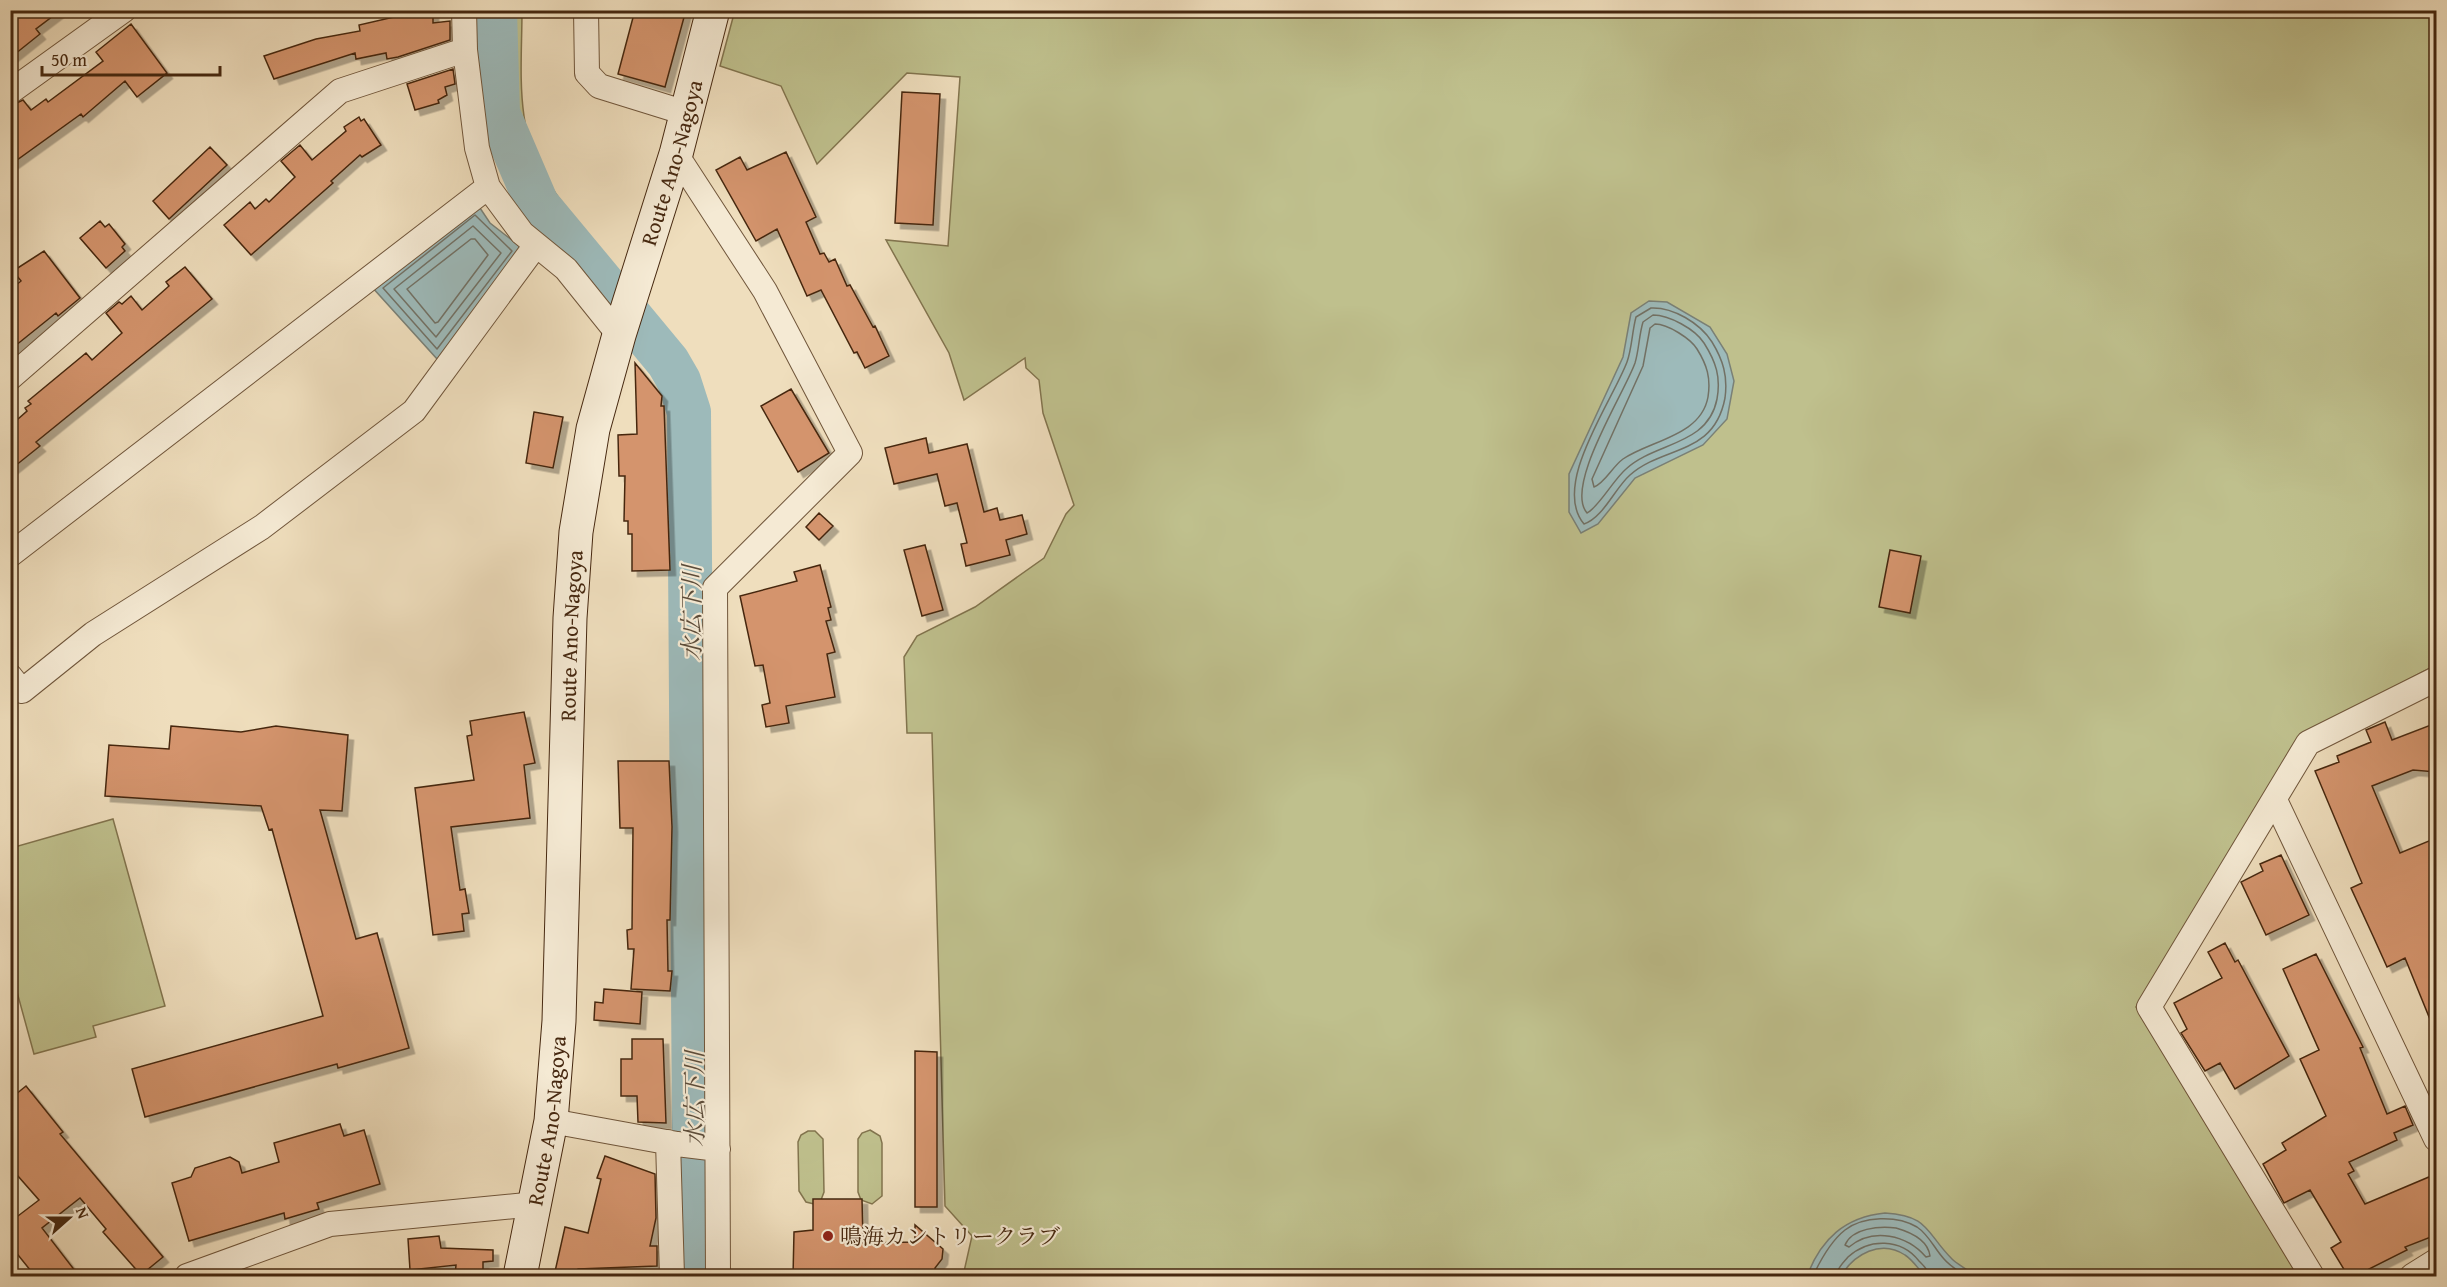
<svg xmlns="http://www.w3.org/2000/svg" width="2447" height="1287" viewBox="0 0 2447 1287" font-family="'Gentium Book Plus','Noto Serif JP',serif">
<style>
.green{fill:#bfc08d;stroke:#82744e;stroke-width:1.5}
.water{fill:#9dbaba;stroke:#7a8076;stroke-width:1.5}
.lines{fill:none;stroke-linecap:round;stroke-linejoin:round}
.shore{stroke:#727165;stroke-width:1.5}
.river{stroke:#9dbaba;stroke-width:44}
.building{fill:#d4946d;stroke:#462810;stroke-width:1.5;filter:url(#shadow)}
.minor-casing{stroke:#70563b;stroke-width:26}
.secondary-casing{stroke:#462810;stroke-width:35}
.minor{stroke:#f5ead4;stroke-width:24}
.secondary{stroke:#f5ead4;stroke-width:33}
.poi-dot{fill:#8f2418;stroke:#f5ead4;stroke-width:2}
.labels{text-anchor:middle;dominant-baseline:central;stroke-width:4.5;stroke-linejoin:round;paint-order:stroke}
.street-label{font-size:22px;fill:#462810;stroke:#f5ead4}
.poi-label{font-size:22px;fill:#462810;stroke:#f5ead4;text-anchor:start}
.water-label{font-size:24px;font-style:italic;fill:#5c4c3a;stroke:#f5ead4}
</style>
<defs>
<filter id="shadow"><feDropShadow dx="5.5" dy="5.5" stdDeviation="0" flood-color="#0004"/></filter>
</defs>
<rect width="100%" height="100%" fill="#efdebd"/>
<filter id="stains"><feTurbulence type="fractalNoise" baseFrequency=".00333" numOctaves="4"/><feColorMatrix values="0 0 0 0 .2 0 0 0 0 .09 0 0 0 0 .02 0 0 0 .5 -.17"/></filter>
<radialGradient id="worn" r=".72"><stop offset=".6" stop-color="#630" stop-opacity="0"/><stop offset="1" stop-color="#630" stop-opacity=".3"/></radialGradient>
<!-- green -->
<path class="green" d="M735 10 2436 11V665L2300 736 2136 1007 2298 1276H963L972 1236 945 1206 932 733H907L904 657 917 636 975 607 1044 558 1066 514 1074 505 1043 413 1039 380 1026 368 1025 358 964 400 949 353 886 240 948 246 960 77 907 73 817 164 781 86 720 66Z
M501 11H522C522 45 519 82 524 116 532 178 583 229 621 275L615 293C573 240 523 187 506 120 497 86 501 46 501 11Z
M113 819 165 1006 93 1026 96 1037 34 1054 11 970V848Z
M870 1130 880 1136 882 1143V1196L872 1204 861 1200 858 1192V1139L862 1133Z
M808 1131H815L823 1139 824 1192 821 1200 814 1204 806 1202 799 1191 798 1142 801 1135Z"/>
<!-- water -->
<path class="water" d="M478 205 490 223 522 248 438 360 372 287Z
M1649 301 1667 302 1710 327 1727 354 1734 381 1727 419 1703 445 1635 478 1598 524 1581 533 1569 512V474L1623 357 1631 313Z
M1885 1213C1930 1216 1925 1232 1952 1259 1958 1265 1968 1269 1974 1276H1925C1919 1270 1913 1260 1905 1255 1881 1239 1854 1254 1841 1276H1807C1821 1239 1845 1217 1885 1213Z"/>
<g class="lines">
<!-- shore -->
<path class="shore" d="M475 215 512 251 437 349 383 288Z
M473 226 501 253 436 337 394 289Z
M471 239H475L488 255 438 322 435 323 407 289Z
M1651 308C1673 307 1700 323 1712 342 1723 360 1728 376 1725 398 1714 456 1664 445 1630 475 1615 488 1603 518 1584 524 1551 485 1612 402 1627 362 1632 348 1632 332 1636 317Z
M1653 315C1669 315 1695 329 1704 343 1716 362 1721 377 1717 399 1708 446 1655 442 1626 469 1614 479 1598 508 1587 513 1564 486 1624 394 1635 363 1639 350 1639 335 1643 322Z
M1655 324C1668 324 1691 339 1697 349 1707 365 1711 378 1708 397 1701 436 1651 440 1623 459 1612 467 1605 483 1594 487L1592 479 1643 366 1650 328Z
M1896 1228C1910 1232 1928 1240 1930 1256L1926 1257C1907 1235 1873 1227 1849 1247L1845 1245C1852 1228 1879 1226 1896 1228Z
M1813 1276C1820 1261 1831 1241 1845 1230 1863 1216 1897 1215 1917 1227 1929 1235 1934 1248 1944 1259 1950 1266 1958 1271 1966 1276
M1836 1276C1837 1268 1843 1263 1848 1257 1869 1238 1901 1238 1919 1261 1924 1266 1928 1270 1929 1276"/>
<!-- river -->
<path class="river" d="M495 10 498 113 537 204 668 362 679 381 689 412 695 1276"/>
</g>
<!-- building -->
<path class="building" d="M10 10H61L36 29 40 34 10 58Z
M635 10H686L665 87 618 74Z
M433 13V23L450 21V40L398 57 387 59 386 53 356 59 355 53 274 79 264 56 316 39 360 31 359 25 407 14Z
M131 24 167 73 137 97 125 81 83 117 81 114 10 165V106L23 100 31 110 46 99 48 102 103 61 96 52Z
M453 69 455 84 445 87 447 95 438 100 439 103 415 110 407 84Z
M902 92 940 94 933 225 895 223Z
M359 117 361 121 364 119 381 145 362 157 360 155 331 181 333 183 251 255 224 225 250 202 255 209 266 199 269 202 295 177 281 161 300 145 312 160 346 131 344 127Z
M210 147 227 165 169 219 153 201Z
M786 152 816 217 806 222 820 254 824 253 829 262 835 259 847 286 850 285 873 327 875 326 889 356 865 368 857 352 854 353 821 290 807 296 777 229 756 241 716 170 740 157 747 170Z
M100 221 105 227 109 224 125 244 122 247 125 251 106 268 80 238Z
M44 251 80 298 58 316 56 313 10 350V290L21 281 13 271Z
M185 267 212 299 36 442 40 446 10 470V426L27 411 25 408 31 404 28 401 86 353 92 360 122 333 106 313 119 302 122 304 131 296 142 310 169 286 166 282Z
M635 363 662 396 661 406H664L670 570 632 571V534H628V521H624L625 476H619L618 435 637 434Z
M791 389 829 453 798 472 761 406Z
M534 412 563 417 553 468 526 463Z
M926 438 929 453 967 444 984 512 997 508 1000 520 1022 515 1027 534 1006 540 1010 555 966 566 961 544 967 543 957 503 945 506 937 474 894 484 885 448Z
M819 513 833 526 819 540 806 527Z
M925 545 943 610 922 616 904 550Z
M1890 550 1921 556 1910 613 1879 607Z
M820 565 831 607 828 608 831 620 826 621 835 652 827 654 835 697 786 706 789 723 766 727 762 705 770 703 763 665 755 666 740 596 797 581 794 572Z
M524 712 535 763 524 765 530 818 451 827 460 890 465 889 469 913 462 914 464 931 433 935 415 788 474 780 467 736 472 735 470 721Z
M2385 722 2392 740 2436 723V772L2413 770 2372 786 2400 853 2436 838V1034L2405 958 2387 967 2373 936 2351 888 2362 883 2315 771 2339 762 2337 756 2371 742 2366 730Z
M171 726 241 732 276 726 348 735 342 811 320 810 356 939 377 933 409 1048 338 1068 337 1064 145 1117 132 1069 323 1016 272 829 269 830 261 806 105 796 109 745 169 749Z
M618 761H669L672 827 670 920H667L668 971H672L670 991 631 989 634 949H628L627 930 632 929 633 828H620Z
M2281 855 2309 915 2266 935 2241 882 2263 871 2260 864Z
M2225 943 2235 962 2238 960 2289 1056 2235 1089 2220 1063 2205 1071 2181 1033 2187 1029 2174 1003 2222 978 2208 952Z
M2316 954 2363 1047 2360 1048 2387 1114 2405 1106 2413 1125 2394 1133 2397 1140 2349 1162 2354 1171 2348 1174 2365 1204 2436 1174V1235L2405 1247 2407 1250 2369 1269 2374 1276H2348L2331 1248 2341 1242 2310 1190 2284 1203 2263 1164 2286 1150 2282 1143 2326 1116 2300 1059 2319 1050 2283 969Z
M604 989 642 992 640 1024 594 1020 595 1002 603 1003Z
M632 1039H663L666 1123 638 1122 637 1096H621V1059H632Z
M915 1051 937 1052V1207H915Z
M26 1086 63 1132 60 1134 163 1257 141 1275 103 1232 106 1229 80 1198 42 1228 79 1276H35L10 1245V1222L39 1200 10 1167V1099Z
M340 1124 344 1136 364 1130 380 1184 317 1203 319 1209 285 1219 284 1213 189 1241 172 1183 191 1177 195 1168 230 1157 239 1162 242 1173 279 1162 274 1143Z
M605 1156 655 1174 656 1218 650 1246H657V1266L578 1269 576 1276H554L565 1227 588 1233 601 1179 597 1178Z
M813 1199H862L863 1243 915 1242V1225L943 1249 942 1259 935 1268V1276H793L794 1232 813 1230Z
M439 1236 441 1248 493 1250V1261L483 1262V1276H455L456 1265 410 1270 408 1239Z"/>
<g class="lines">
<defs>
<path id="minor" d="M464 10 465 50 477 148 488 187 522 233 566 269 619 335
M586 10 587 73 599 86 686 113
M10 92 124 10
M676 154 765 291 850 453 715 588 718 1276
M10 378 340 91 465 50
M10 555 488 187
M10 676 22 691 93 634 262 527 414 411 536 245
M2275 800 2436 1139
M551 1121 677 1144 718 1149
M668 1142 672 1276
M187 1276 330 1224 536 1204
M2312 1276 2149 1007 2308 743 2436 679
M2412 1276 2436 1261"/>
<g id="secondary">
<path id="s1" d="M520 1276 551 1121 559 1021 570 618 576 532 593 429 619 335 676 154 713 10"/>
</g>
</defs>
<!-- minor casing -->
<use href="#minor" class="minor-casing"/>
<!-- secondary casing -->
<use href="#secondary" class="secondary-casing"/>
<!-- minor -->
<use href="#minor" class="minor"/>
<!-- secondary -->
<use href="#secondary" class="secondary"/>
</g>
<!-- markers -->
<circle class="poi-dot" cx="828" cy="1236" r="6"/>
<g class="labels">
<!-- street labels -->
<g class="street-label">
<text stroke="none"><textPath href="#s1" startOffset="1130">Route Ano-Nagoya</textPath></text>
<text stroke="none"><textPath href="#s1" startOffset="644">Route Ano-Nagoya</textPath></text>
<text stroke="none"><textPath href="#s1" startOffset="158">Route Ano-Nagoya</textPath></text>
</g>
<!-- poi labels -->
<g class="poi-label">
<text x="840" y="1236">鳴海カントリークラブ</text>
</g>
<!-- water labels -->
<g class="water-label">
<text transform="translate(691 613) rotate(-90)">水広下川</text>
<text transform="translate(694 1099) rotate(-90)">水広下川</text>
</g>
</g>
<!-- margin -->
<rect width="2447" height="1287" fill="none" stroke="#efdebd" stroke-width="36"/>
<rect x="12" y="12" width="2423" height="1263" fill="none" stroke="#462810" stroke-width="3"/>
<rect x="18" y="18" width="2411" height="1251" fill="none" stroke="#462810" stroke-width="1.5"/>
<!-- north arrow -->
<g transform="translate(69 1218) rotate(69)" stroke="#f5ead4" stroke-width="4.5" paint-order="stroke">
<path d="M0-4.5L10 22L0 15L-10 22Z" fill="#462810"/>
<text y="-9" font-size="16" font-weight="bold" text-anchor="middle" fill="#462810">N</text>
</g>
<!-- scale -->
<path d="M42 66v9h178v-9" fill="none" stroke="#462810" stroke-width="3"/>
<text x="51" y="66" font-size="18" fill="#462810" stroke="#f5ead4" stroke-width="4.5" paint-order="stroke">50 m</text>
<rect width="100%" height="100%" filter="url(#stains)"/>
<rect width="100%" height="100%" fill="url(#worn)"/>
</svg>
